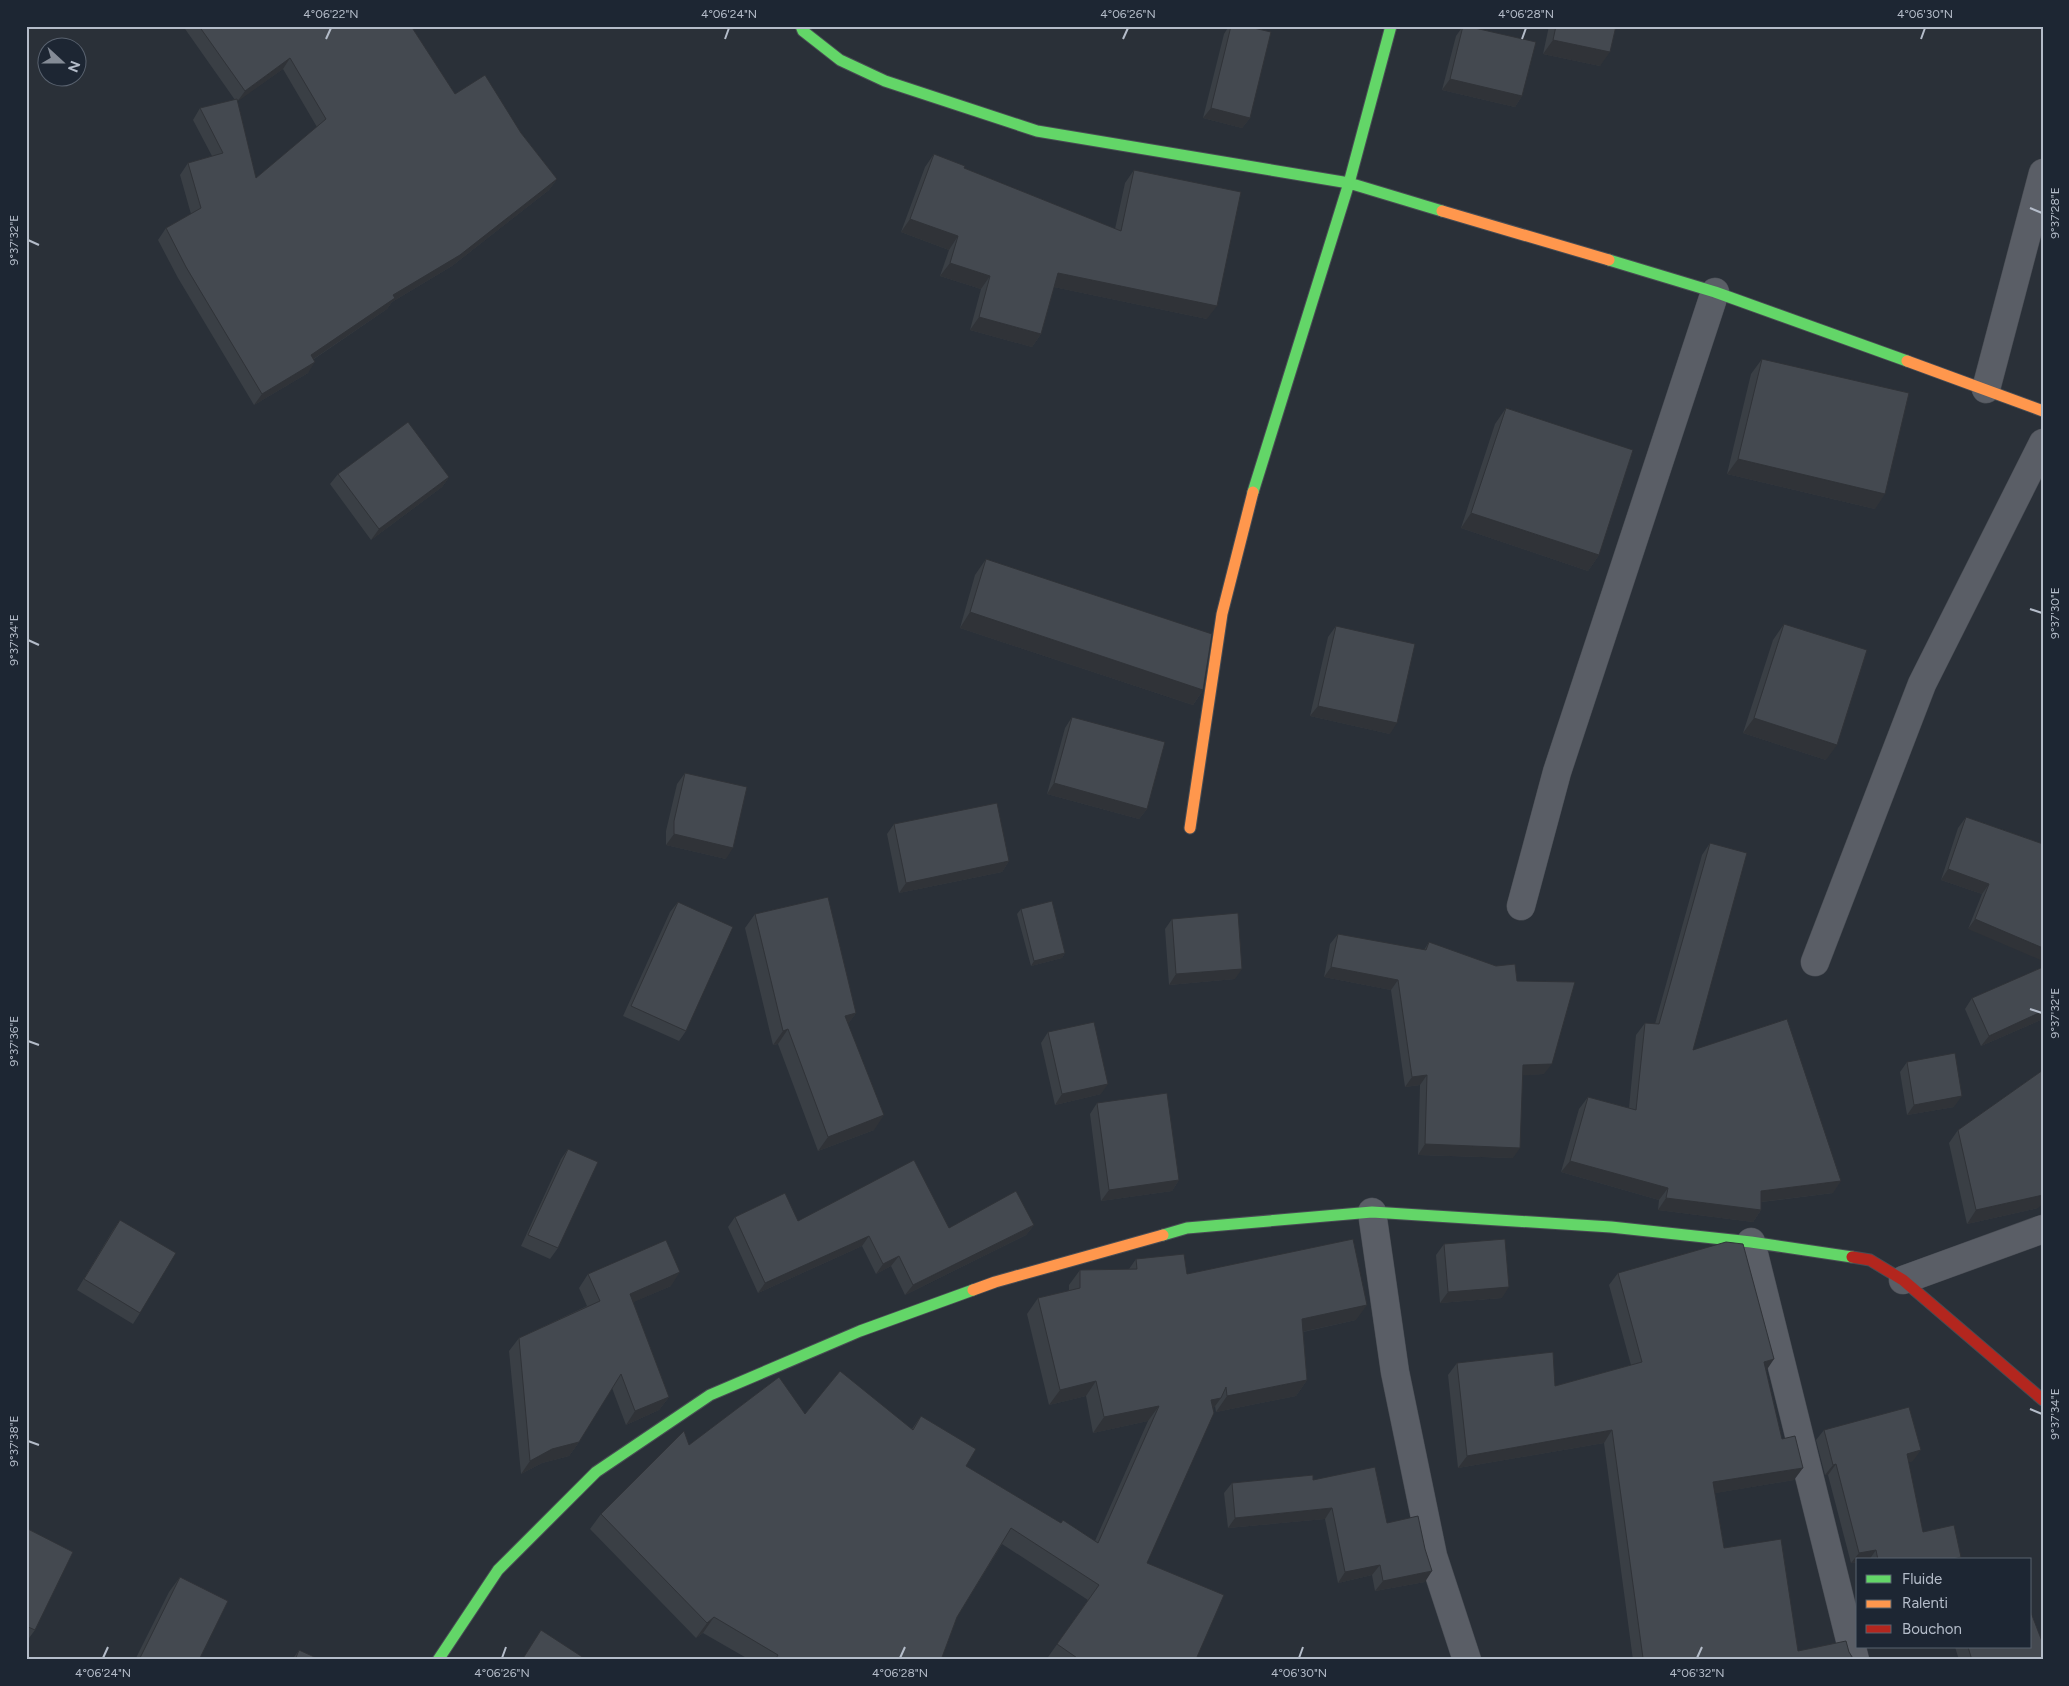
<svg xmlns="http://www.w3.org/2000/svg" width="2069" height="1686" viewBox="0 0 2069 1686" font-family="Figtree,sans-serif">
<style>
.lines{fill:none;stroke-linecap:round;stroke-linejoin:round}
.street-casing{stroke:#484c53;stroke-width:29}
.fast-casing{stroke:#484c53;stroke-width:13}
.slow-casing{stroke:#484c53;stroke-width:13}
.jam-casing{stroke:#484c53;stroke-width:13}
.street{stroke:#5a5e66;stroke-width:28}
.fast{stroke:#63d668;stroke-width:11}
.slow{stroke:#ff974d;stroke-width:11}
.jam{stroke:#b3261e;stroke-width:11}
.wall{fill:#3a3f45;fill-rule:evenodd}
.shaded-wall{fill:#303338}
.building{fill:#444950;stroke:#303338}
.ticks{fill:none;stroke:#b4bcc9;stroke-width:2}
.neatline{fill:none;stroke:#b4bcc9;stroke-width:2}
.ticks-label{font-size:12px;text-anchor:middle;fill:#b4bcc9}
</style>
<rect width="100%" height="100%" fill="#2a3038"/>
<g class="lines">
<defs>
<path id="street" d="M1986 389 2043 173
M1521 906 1557 772 1715 292
M1815 962 1922 684 2043 443
M1372 1212 1395 1372 1433 1556 1467 1660
M1751 1242 1855 1660
M1903 1280 2043 1229"/>
<path id="fast" d="M801 26 803 31 840 60 885 81 1037 131 1349 183 1442 211
M1609 260 1715 292 1907 361
M1253 492 1349 183 1391 26
M1163 1235 1187 1228 1372 1212 1611 1227 1751 1242 1852 1257
M438 1660 498 1570 596 1472 710 1395 860 1331 973 1290"/>
<path id="slow" d="M1442 211 1609 260
M1907 361 2043 411
M1190 828 1222 614 1253 492
M973 1290 995 1282 1163 1235"/>
<path id="jam" d="M1852 1257 1870 1260 1903 1280 2043 1400"/>
</defs>
<!-- street casing -->
<use href="#street" class="street-casing"/>
<!-- fast casing -->
<use href="#fast" class="fast-casing"/>
<!-- slow casing -->
<use href="#slow" class="slow-casing"/>
<!-- jam casing -->
<use href="#jam" class="jam-casing"/>
<!-- street -->
<use href="#street" class="street"/>
<!-- fast -->
<use href="#fast" class="fast"/>
<!-- slow -->
<use href="#slow" class="slow"/>
<!-- jam -->
<use href="#jam" class="jam"/>
</g>
<!-- wall -->
<path class="wall" d="M183 26H411L455 94 521 133 557 179 549 190 452 266 392 302 387 309 314 359 308 373 254 405 178 278 158 240 166 228 191 214 180 175 188 163 212 156 193 120 200 108 235 100ZM283 69 317 127 256 178 237 101Z
M1229 26H1245L1250 118 1242 128 1203 118 1224 34Z
M1463 26 1522 96 1515 107 1442 90 1456 36Z
M1549 26H1616L1600 66 1543 54Z
M934 154 964 168 1115 229 1125 183 1134 170 1207 319 1054 287 1041 334 1032 347 970 330 981 289 940 276 949 250 901 232 925 167Z
M1762 359 1875 509 1727 474 1751 374Z
M1506 408 1599 555 1588 571 1461 528 1495 424Z
M338 474 449 477 442 487 371 540 330 484Z
M986 559 1203 690 1193 705 960 628 975 575Z
M1784 624 1826 760 1743 733 1773 640Z
M1336 626 1390 734 1310 716 1328 637Z
M1072 717 1147 809 1139 819 1047 794 1065 728Z
M685 773 726 859 666 845V831L677 784Z
M1966 817 2043 844 1968 929 1982 894 1941 880 1958 828Z
M894 824 1009 861 1002 872 899 893 887 834Z
M1710 843 1693 1050 1833 1193 1761 1202V1210L1753 1222 1658 1210 1659 1200 1561 1172 1579 1109 1588 1097 1629 1108 1636 1035 1645 1023 1655 1024 1702 855Z
M678 902 686 1031 679 1041 623 1016 670 912Z
M1021 909 1065 953 1062 958 1031 966 1017 914Z
M755 914 856 1013 848 1024 874 1130 818 1151 778 1044 773 1045 745 928Z
M1172 919 1235 979 1169 985 1165 929Z
M1338 934 1424 950 1429 942 1517 981 1544 1074 1523 1075 1513 1158 1418 1155 1420 1085 1405 1087 1391 990 1324 977 1330 944Z
M2043 967V1019L1981 1046 1965 1009 1972 998Z
M1048 1032 1101 1094 1055 1105 1041 1043Z
M1907 1062 1954 1107 1907 1115 1900 1072Z
M1097 1103 1179 1180 1172 1191 1101 1201 1090 1114Z
M1958 1130 2038 1208 1967 1224 1949 1143Z
M568 1149 558 1248 550 1259 521 1246 561 1159Z
M735 1217 798 1221 949 1228 1034 1225 1026 1235 905 1295 891 1266 876 1274 862 1246 758 1293 728 1227Z
M120 1220 140 1313 133 1324 77 1290 113 1230Z
M1444 1244 1502 1298 1440 1303 1436 1255Z
M1136 1259 1187 1274 1356 1320 1303 1332 1307 1380 1296 1396 1216 1412 1215 1406 1213 1409 1147 1563 1197 1657 1203 1660H1046L1088 1600 1002 1544 957 1617 941 1660H750L703 1633 696 1638 590 1529 601 1514 689 1445 805 1414 912 1429 921 1416 966 1466 1061 1523 1095 1541 1148 1421 1093 1433 1086 1396 1049 1405 1027 1314 1038 1298 1069 1291V1285L1080 1270 1129 1269Z
M1618 1273 1766 1370 1782 1439 1794 1480 1715 1493 1724 1548 1798 1651 1849 1652 1854 1660H1633L1604 1443 1458 1468 1448 1375 1457 1363 1555 1386 1631 1365 1609 1285Z
M588 1274 671 1286 633 1302 669 1397 659 1410 626 1425 612 1388 579 1442 569 1456 542 1463 521 1474 509 1351 519 1338 587 1306 579 1288Z
M1824 1430 1913 1461 1908 1462 1923 1532 1959 1560H1858V1562L1851 1563 1828 1475H1825L1816 1440Z
M1313 1480 1387 1523 1425 1582 1375 1591 1372 1575 1338 1583 1325 1519 1228 1528 1224 1493 1232 1483Z
M26 1528 35 1630 26 1642Z
M180 1577 199 1660H135L169 1592Z
M1955 1647H2030L2043 1660H1959Z
M299 1650 321 1660H292Z"/>
<!-- shaded-wall -->
<path class="shaded-wall" d="M1553 40 1610 52 1600 66 1543 54Z
M290 58 283 69 237 102 245 91Z
M1450 79 1522 96 1515 107 1442 90Z
M1211 108 1250 118 1242 128 1203 118Z
M557 179 549 190 452 266 392 302 387 309 303 366 311 355 393 295Z
M910 219 958 236 949 250 901 232Z
M950 263 990 276 981 289 940 276Z
M1058 273 1217 306 1207 319 1049 286Z
M979 317 1041 334 1032 347 970 330Z
M315 362 308 373 254 405 262 394Z
M1738 459 1885 494 1875 509 1727 474Z
M449 477 442 487 371 540 379 529Z
M1471 513 1599 555 1588 571 1461 528Z
M970 612 1203 690 1193 705 960 628Z
M1318 706 1397 723 1390 734 1310 716Z
M1754 718 1837 745 1826 760 1743 733Z
M1054 783 1147 809 1139 819 1047 794Z
M674 834 733 848 726 859 666 845Z
M1009 861 1002 872 899 893 906 883Z
M1948 869 1989 884 1982 894 1941 880Z
M1975 919 2043 948V961L1968 929Z
M1065 953 1062 958 1031 966 1034 961Z
M1331 967 1398 980 1391 990 1324 977Z
M1242 969 1235 979 1169 985 1176 974Z
M2043 1011V1019L1981 1046 1989 1036Z
M856 1013 846 1027 845 1016Z
M788 1029 778 1044 773 1045 783 1031Z
M1552 1064 1544 1074 1516 1076 1523 1065Z
M1427 1075 1420 1085 1405 1087 1412 1077Z
M1108 1084 1101 1094 1055 1105 1062 1094Z
M1962 1096 1954 1107 1907 1115 1914 1105Z
M884 1115 874 1130 818 1151 828 1137Z
M1425 1144 1520 1148 1513 1158 1418 1155Z
M1570 1161 1668 1188 1659 1200 1561 1172Z
M1179 1180 1172 1191 1101 1201 1109 1190Z
M1841 1181 1833 1193 1752 1203 1761 1191Z
M2043 1195V1204L2038 1208 1967 1224 1976 1210Z
M1666 1198 1761 1210 1753 1222 1658 1210Z
M1034 1225 1026 1235 905 1295 913 1285Z
M869 1236 862 1246 758 1293 765 1283Z
M899 1256 891 1266 876 1274 883 1264Z
M680 1272 671 1286 620 1308 630 1294Z
M1509 1287 1502 1298 1440 1303 1448 1292Z
M1367 1305 1356 1320 1292 1334 1302 1319Z
M1774 1359 1766 1371 1764 1362Z
M1307 1380 1296 1396 1216 1412 1227 1396Z
M1096 1381 1086 1396 1049 1405 1060 1390Z
M669 1397 659 1410 626 1425 635 1411Z
M1221 1398 1210 1413 1211 1400Z
M1159 1406 1148 1421 1093 1433 1104 1417Z
M1612 1430 1604 1443 1458 1468 1467 1456Z
M579 1442 569 1456 542 1463 521 1474 530 1461 552 1449Z
M1921 1450 1913 1461 1899 1465 1907 1454Z
M1836 1464 1828 1475H1825L1833 1465Z
M1803 1468 1794 1480 1704 1495 1713 1482Z
M1332 1508 1325 1519 1228 1528 1235 1518Z
M1876 1550 1869 1560H1858V1562L1851 1563 1859 1553Z
M1961 1557 1959 1560H1949Z
M1380 1565 1372 1575 1338 1583 1345 1572Z
M1432 1571 1425 1582 1375 1591 1383 1581Z
M714 1617 703 1633 696 1638 707 1623Z"/>
<!-- building -->
<path class="building" d="M199 26H411L455 94 485 75 521 133 557 179 460 255 393 295 395 298 311 355 315 362 262 394 186 267 166 228 201 208 188 163 223 153 200 108 237 99 256 178 326 119 290 58 245 91Z
M1231 26H1245L1271 32 1250 118 1211 108Z
M1463 26H1466L1536 42 1522 96 1450 79Z
M1556 26H1616L1610 52 1553 40Z
M934 154 965 166 964 168 1121 231 1134 170 1241 192 1217 306 1058 273 1041 334 979 317 990 276 950 263 958 236 910 219Z
M1762 359 1909 393 1885 494 1738 459Z
M1506 408 1633 450 1599 555 1471 513Z
M408 422 449 477 379 529 338 474Z
M986 559 1212 634 1203 690 970 612Z
M1784 624 1867 650 1837 745 1754 718Z
M1336 626 1415 644 1397 723 1318 706Z
M1072 717 1165 742 1147 809 1054 783Z
M685 773 747 787 733 848 674 834V821Z
M997 803 1009 861 906 883 894 824Z
M1966 817 2043 844V948L1975 919 1989 884 1948 869Z
M1710 843 1747 853 1693 1050 1787 1019 1841 1181 1761 1191V1210L1666 1198 1668 1188 1570 1161 1588 1097 1636 1110 1645 1023 1659 1024Z
M828 897 856 1013 845 1016 884 1115 828 1137 788 1029 783 1031 755 914Z
M1052 901 1065 953 1034 961 1021 909Z
M678 902 733 927 686 1031 631 1006Z
M1238 913 1242 969 1176 974 1172 919Z
M1338 934 1426 950 1429 942 1496 966 1515 964 1517 981 1575 982 1552 1064 1523 1065 1520 1148 1425 1144 1427 1075 1412 1077 1398 980 1331 967Z
M2043 967V1011L1989 1036 1972 998Z
M1094 1022 1108 1084 1062 1094 1048 1032Z
M1955 1053 1962 1096 1914 1105 1907 1062Z
M2043 1070V1195L1976 1210 1958 1130Z
M1167 1093 1179 1180 1109 1190 1097 1103Z
M568 1149 598 1162 558 1248 528 1235Z
M914 1160 949 1228 1016 1191 1034 1225 913 1285 899 1256 883 1264 869 1236 765 1283 735 1217 785 1193 798 1221Z
M120 1220 176 1253 140 1313 84 1279Z
M1353 1239 1367 1305 1302 1319 1307 1380 1227 1396 1226 1387 1221 1398 1211 1400 1214 1413 1147 1563 1224 1595 1197 1657 1203 1660H1080L1057 1644 1099 1585 1011 1528 957 1617 941 1660H775L778 1655 714 1617 707 1623 601 1514 684 1431 689 1445 779 1377 805 1414 840 1371 913 1430 921 1416 976 1449 966 1466 1061 1523 1063 1520 1098 1543 1159 1406 1104 1417 1096 1381 1060 1390 1038 1298 1080 1288V1270L1137 1269 1136 1259 1184 1254 1187 1274Z
M1505 1239 1509 1287 1448 1292 1444 1244Z
M666 1240 680 1272 630 1294 669 1397 635 1411 621 1374 579 1442 552 1449 530 1461 519 1338 600 1301 588 1274Z
M1726 1242 1743 1244 1774 1359 1764 1362 1782 1439 1795 1436 1803 1468 1713 1482 1724 1548 1781 1539 1798 1651 1846 1641 1849 1652 1854 1660H1636L1643 1658 1612 1430 1467 1456 1457 1363 1553 1352 1555 1386 1642 1362 1618 1273Z
M1909 1407 1921 1450 1907 1454 1923 1532 1954 1525 1961 1557 1949 1560H1878L1876 1550 1859 1553 1836 1464 1833 1465 1824 1430Z
M1375 1467 1387 1523 1418 1516 1425 1549 1432 1571 1383 1581 1380 1565 1345 1572 1332 1508 1235 1518 1232 1483 1313 1475V1480Z
M26 1528 73 1552 35 1630 26 1626Z
M180 1577 228 1601 199 1660H139Z
M2030 1610 2043 1644V1660H1972L1968 1647H2030Z
M541 1630 587 1660H522Z
M299 1650 321 1660H295Z"/>
<!-- ticks -->
<path class="ticks" d="M326 39 331 28M725 39 729 28M1123 39 1128 28M1522 39 1526 28M1921 39 1925 28M2030 208 2042 213M28 240 39 245M2030 609 2042 613M28 640 39 645M2030 1009 2042 1013M28 1041 39 1045M2030 1409 2042 1414M28 1441 39 1445M103 1658 108 1647M502 1658 506 1647M900 1658 905 1647M1299 1658 1303 1647M1697 1658 1702 1647"/>
<!-- border -->
<rect width="2069" height="1686" fill="none" stroke="#1d2633" stroke-width="55"/>
<!-- legend -->
<rect x="1856" y="1558" width="175" height="90" fill="#1d2633" stroke="#59626f"/>
<rect x="1866" y="1575" width="25" height="8" fill="#63d668" stroke="#59626f"/>
<text x="1902" y="1584" font-size="15" fill="#b4bcc9">Fluide</text>
<rect x="1866" y="1600" width="25" height="8" fill="#ff974d" stroke="#59626f"/>
<text x="1902" y="1608" font-size="15" fill="#b4bcc9">Ralenti</text>
<rect x="1866" y="1625" width="25" height="8" fill="#b3261e" stroke="#59626f"/>
<text x="1902" y="1634" font-size="15" fill="#b4bcc9">Bouchon</text>
<!-- north arrow -->
<g transform="translate(62 62) rotate(111)"><circle r="24" fill="#1d2633" stroke="#59626f"/>
<path d="M0-4L9 19L0 12L-9 19Z" fill="#848b96"/>
<text y="-8" font-size="14" font-weight="bold" text-anchor="middle" fill="#b4bcc9">N</text>
</g>
<rect x="28" y="28" width="2014" height="1630" class="neatline"/>
<g class="ticks-label">
<text x="331" y="18">4°06'22"N</text>
<text x="729" y="18">4°06'24"N</text>
<text x="1128" y="18">4°06'26"N</text>
<text x="1526" y="18">4°06'28"N</text>
<text x="1925" y="18">4°06'30"N</text>
<text transform="translate(2055 213) rotate(-90)" y="4">9°37'28"E</text>
<text transform="translate(14 240) rotate(-90)" y="4">9°37'32"E</text>
<text transform="translate(2055 613) rotate(-90)" y="4">9°37'30"E</text>
<text transform="translate(14 640) rotate(-90)" y="4">9°37'34"E</text>
<text transform="translate(2055 1013) rotate(-90)" y="4">9°37'32"E</text>
<text transform="translate(14 1041) rotate(-90)" y="4">9°37'36"E</text>
<text transform="translate(2055 1414) rotate(-90)" y="4">9°37'34"E</text>
<text transform="translate(14 1441) rotate(-90)" y="4">9°37'38"E</text>
<text x="103" y="1677">4°06'24"N</text>
<text x="502" y="1677">4°06'26"N</text>
<text x="900" y="1677">4°06'28"N</text>
<text x="1299" y="1677">4°06'30"N</text>
<text x="1697" y="1677">4°06'32"N</text>
</g>
</svg>
